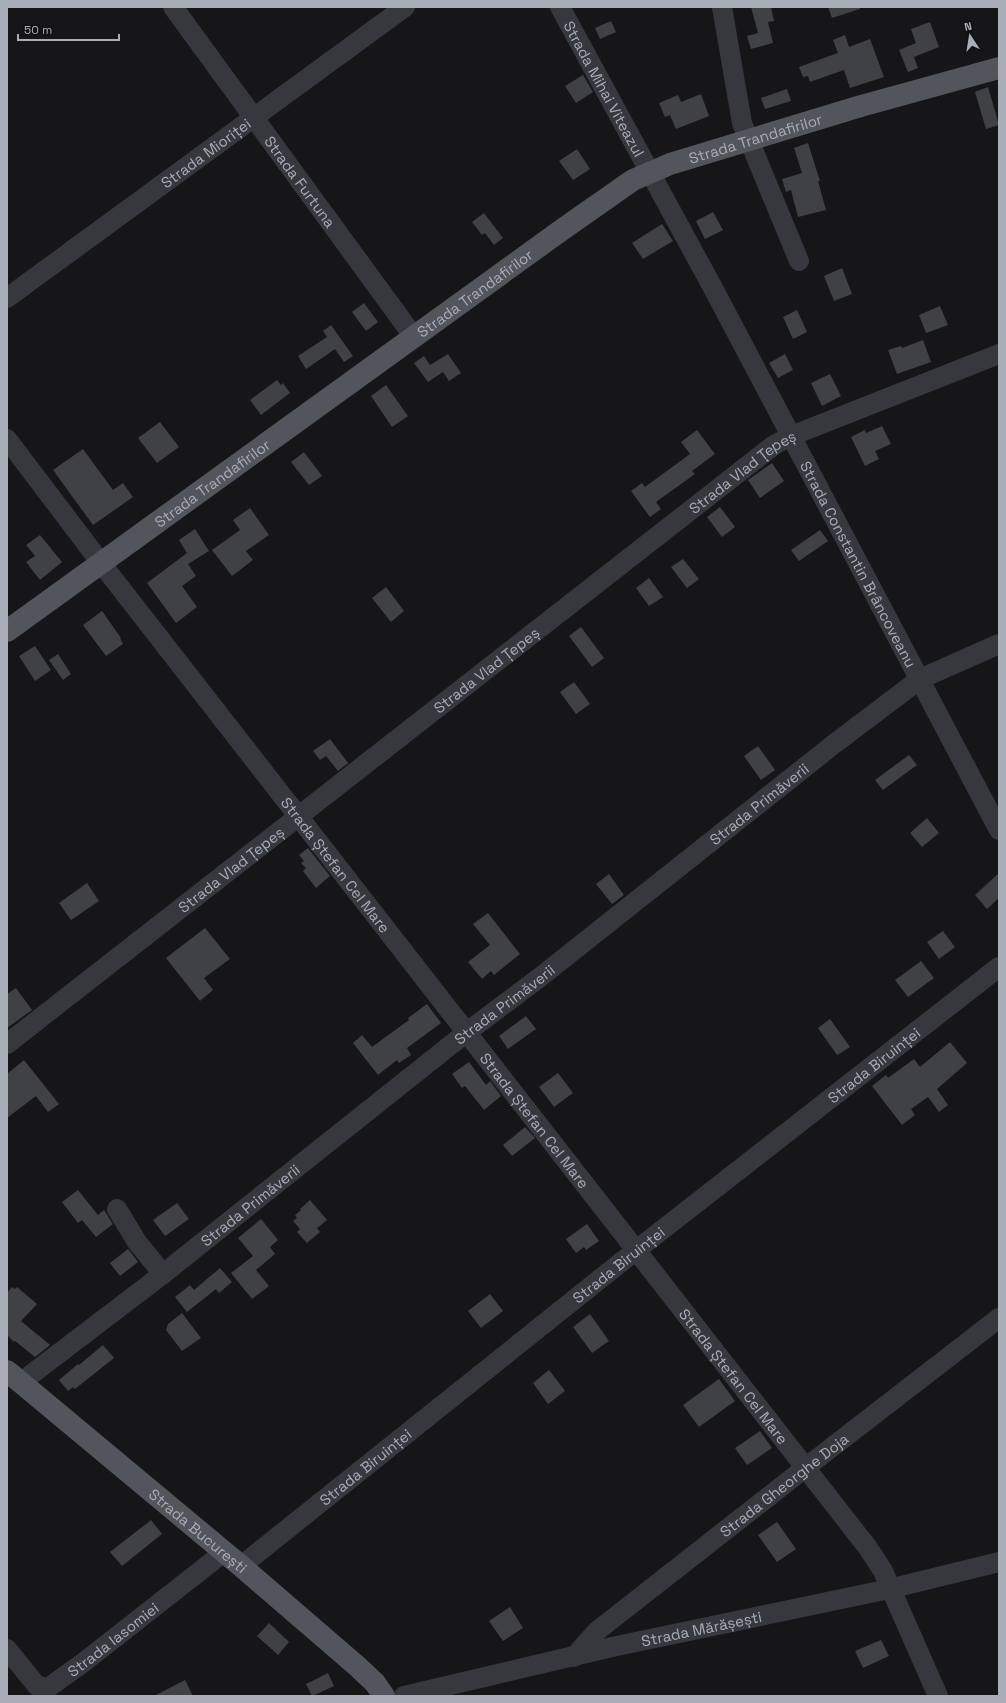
<svg xmlns="http://www.w3.org/2000/svg" width="1006" height="1703" viewBox="0 0 1006 1703" font-family="'Space Grotesk',sans-serif">
<style>
.building{fill:#404145}
.lines{fill:none;stroke-linecap:round;stroke-linejoin:round}
.minor{stroke:#37383d;stroke-width:20}
.major{stroke:#53555c;stroke-width:22}
.labels{text-anchor:middle;dominant-baseline:central;stroke-width:3.5;stroke-linejoin:round;paint-order:stroke}
.street-label{font-size:15px;fill:#a8adb8;stroke:#111113}
</style>
<rect width="100%" height="100%" fill="#161618"/>
<!-- building -->
<path class="building" d="M751 7H771L774 21 768 22 773 43 751 49 747 36 758 33Z
M828 7H860V9L832 18Z
M611 21 616 32 600 39 595 28Z
M930 22 939 47 914 57 918 68 908 72 899 50 916 43 911 29Z
M845 35 849 47 870 39 884 77 850 88 844 70 810 82 808 76 803 77 799 67 838 53 833 40Z
M583 75 593 92 576 103 565 86Z
M988 87 999 125 986 129 975 92Z
M787 89 791 101 765 109 761 98Z
M701 94 709 116 676 129 670 115 665 117 659 103 678 95 681 102Z
M808 143 820 181H818L826 210 798 217 791 190 786 192 782 179 802 173 794 148Z
M577 149 590 169 573 180 559 161Z
M713 212 723 230 705 239 696 221Z
M484 213 503 238 494 245 485 233 482 235 472 222Z
M662 224 673 241 643 259 632 243Z
M842 268 852 294 834 301 824 276Z
M364 303 378 322 366 331 352 312Z
M940 306 948 325 926 333 919 315Z
M797 310 807 332 793 339 783 317Z
M331 325 353 356 344 362 335 349 306 369 298 356 327 337 323 331Z
M923 340 931 362 897 374 888 350 901 346 902 348Z
M448 354 461 373 449 381 443 372 428 382 414 363 424 356 430 365Z
M785 354 793 370 778 378 769 363Z
M830 374 841 396 822 406 811 383Z
M277 380 281 385 283 383 290 393 261 415 250 400Z
M386 385 408 416 392 427 371 396Z
M160 422 179 447 157 463 138 438Z
M882 426 891 444 875 451 879 459 865 466 851 437 865 430 866 433Z
M697 430 715 454 692 471 695 474 656 502 661 509 650 517 631 491 642 483 645 487 690 454 681 442Z
M83 449 113 490 123 483 133 497 93 525 53 470Z
M304 452 322 476 309 485 291 462Z
M772 463 784 481 760 498 748 480Z
M720 507 735 527 722 537 707 517Z
M250 508 269 535 246 551 253 560 232 576 212 550 240 530 233 520Z
M195 529 209 551 188 564 196 576 182 586 197 607 176 623 147 583 187 553 179 540Z
M820 530 828 541 799 561 791 550Z
M40 535 62 562 40 580 26 562 35 556 26 545Z
M683 559 699 579 687 588 671 567Z
M649 578 663 597 649 606 636 588Z
M386 587 404 611 391 622 372 598Z
M102 611 121 638H120L123 644 106 656 83 625Z
M581 627 604 658 592 667 569 636Z
M35 646 51 670 35 681 19 656Z
M58 654 71 674 63 680 49 660Z
M574 682 590 704 576 714 560 692Z
M330 739 348 763 338 771 326 756 320 760 313 751Z
M758 746 775 770 761 780 744 756Z
M909 755 917 765 883 790 875 780Z
M927 818 939 833 922 847 910 833Z
M308 848 330 876 316 888 303 871 306 868 301 863 304 861 299 855Z
M999 873V898L987 909 975 895Z
M609 874 624 895 612 904 596 884Z
M87 883 99 901 71 920 59 903Z
M488 913 520 954 494 975 491 971 482 979 468 962 490 945 473 924Z
M205 928 230 959 204 978 213 990 200 1001 166 958Z
M943 931 955 947 939 959 927 942Z
M921 961 934 978 908 997 895 980Z
M16 988 32 1010 7 1028V994Z
M427 1004 441 1023 407 1048 411 1055 399 1063 397 1060 378 1075 353 1043 362 1035 372 1047 409 1020 408 1018Z
M526 1016 536 1029 508 1049 499 1036Z
M830 1019 850 1047 837 1055 818 1028Z
M950 1042 967 1063 937 1089 948 1105 939 1112 928 1097 911 1109 915 1115 902 1125 872 1086 886 1075 888 1078 914 1059 920 1067Z
M24 1060 59 1104 48 1112 36 1096 7 1118V1074Z
M469 1062 486 1085 490 1081 501 1096 484 1110 465 1086 462 1088 452 1074Z
M558 1073 573 1093 554 1107 539 1087Z
M525 1127 535 1138 512 1156 503 1145Z
M78 1190 98 1215 104 1210 113 1224 96 1237 82 1220 78 1223 62 1202Z
M310 1200 327 1220 317 1228 320 1232 307 1243 297 1232 300 1229 293 1221 297 1218 295 1215 301 1210 300 1209Z
M177 1203 189 1219 165 1236 153 1220Z
M261 1219 278 1240 270 1247 275 1254 256 1270 269 1286 252 1299 231 1273 253 1256 238 1238Z
M587 1224 599 1241 586 1250 584 1247 576 1253 566 1239Z
M128 1249 138 1262 120 1276 110 1263Z
M220 1268 232 1282 219 1293 216 1289 187 1312 175 1297 190 1285 194 1290Z
M12 1287 15 1289 17 1287 37 1304 21 1321 50 1345 35 1357 15 1341 14 1342 7 1335V1293Z
M490 1294 503 1311 481 1328 468 1311Z
M182 1313 201 1338 182 1351 166 1330 168 1324Z
M590 1314 609 1341 592 1353 573 1327Z
M103 1345 114 1358 75 1389 73 1387 68 1391 59 1380 78 1364 79 1365Z
M549 1370 565 1391 548 1404 533 1383Z
M719 1379 735 1401 699 1427 683 1405Z
M760 1431 772 1448 747 1465 735 1448Z
M151 1520 162 1534 122 1566 110 1552Z
M777 1522 796 1549 777 1562 758 1535Z
M510 1607 523 1628 503 1641 489 1621Z
M269 1623 289 1642 278 1655 257 1636Z
M881 1640 889 1656 863 1668 855 1651Z
M328 1673 334 1686 312 1696 306 1684Z
M185 1680 193 1696H154Z"/>
<g class="lines">
<!-- minor -->
<g class="minor">
<path id="s1" d="M173 7 414 337"/>
<path id="s2" d="M560 7 713 288 999 830"/>
<path d="M722 7 742 123 799 261"/>
<path id="s3" d="M7 298 405 7"/>
<path id="s4" d="M7 439 101 563 868 1548 883 1571 938 1696"/>
<path id="s5" d="M7 1044 774 445 791 436 999 354"/>
<path d="M117 1209 137 1242 163 1274"/>
<path id="s6" d="M20 1383 163 1274 467 1032 539 978 834 744 920 679 999 644"/>
<path id="s7" d="M241 1566 635 1251 999 967"/>
<path id="s8" d="M7 1649 37 1686 48 1688 84 1662 223 1553"/>
<path id="s9" d="M574 1657 597 1631 805 1468 999 1318"/>
<path id="s10" d="M404 1696 612 1647 889 1589 999 1562"/>
</g>
<!-- major -->
<g class="major">
<path id="s11" d="M7 631 563 229 633 180 670 164 861 106 999 68"/>
<path id="s12" d="M7 1371 241 1566 357 1666 375 1683 384 1696"/>
</g>
</g>
<g class="labels">
<!-- street labels -->
<g class="street-label">
<text stroke="none"><textPath href="#s2" startOffset="93">Strada Mihai Viteazul</textPath></text>
<text stroke="none"><textPath href="#s11" startOffset="901">Strada Trandafirilor</textPath></text>
<text stroke="none"><textPath href="#s3" startOffset="246">Strada Mioriței</textPath></text>
<text stroke="none"><textPath href="#s1" startOffset="216">Strada Furtuna</textPath></text>
<text stroke="none"><textPath href="#s11" startOffset="577">Strada Trandafirilor</textPath></text>
<text stroke="none"><textPath href="#s5" startOffset="932">Strada Vlad Țepeș</textPath></text>
<text stroke="none"><textPath href="#s11" startOffset="253">Strada Trandafirilor</textPath></text>
<text stroke="none"><textPath href="#s2" startOffset="632">Strada Constantin Brâncoveanu</textPath></text>
<text stroke="none"><textPath href="#s5" startOffset="608">Strada Vlad Țepeș</textPath></text>
<text stroke="none"><textPath href="#s6" startOffset="939">Strada Primăverii</textPath></text>
<text stroke="none"><textPath href="#s4" startOffset="538">Strada Ștefan Cel Mare</textPath></text>
<text stroke="none"><textPath href="#s5" startOffset="284">Strada Vlad Țepeș</textPath></text>
<text stroke="none"><textPath href="#s6" startOffset="615">Strada Primăverii</textPath></text>
<text stroke="none"><textPath href="#s7" startOffset="807">Strada Biruinței</textPath></text>
<text stroke="none"><textPath href="#s4" startOffset="862">Strada Ștefan Cel Mare</textPath></text>
<text stroke="none"><textPath href="#s6" startOffset="291">Strada Primăverii</textPath></text>
<text stroke="none"><textPath href="#s7" startOffset="483">Strada Biruinței</textPath></text>
<text stroke="none"><textPath href="#s4" startOffset="1186">Strada Ștefan Cel Mare</textPath></text>
<text stroke="none"><textPath href="#s7" startOffset="159">Strada Biruinței</textPath></text>
<text stroke="none"><textPath href="#s9" startOffset="272">Strada Gheorghe Doja</textPath></text>
<text stroke="none"><textPath href="#s12" startOffset="249">Strada București</textPath></text>
<text stroke="none"><textPath href="#s10" startOffset="305">Strada Mărășești</textPath></text>
<text stroke="none"><textPath href="#s8" startOffset="140">Strada Iasomiei</textPath></text>
</g>
</g>
<!-- border -->
<rect width="1006" height="1703" fill="none" stroke="#a8adb8" stroke-width="16"/>
<!-- north arrow -->
<g transform="translate(970 36) rotate(348)" stroke="#111113" stroke-width="3" paint-order="stroke">
<path d="M0-3L7 15L0 10L-7 15Z" fill="#a8adb8"/>
<text y="-6" font-size="11" font-weight="bold" text-anchor="middle" fill="#a8adb8">N</text>
</g>
<!-- scale -->
<path d="M18 34v6h101v-6" fill="none" stroke="#a8adb8" stroke-width="2"/>
<text x="24" y="34" font-size="12" fill="#a8adb8" stroke="#111113" stroke-width="3" paint-order="stroke">50 m</text>
</svg>
